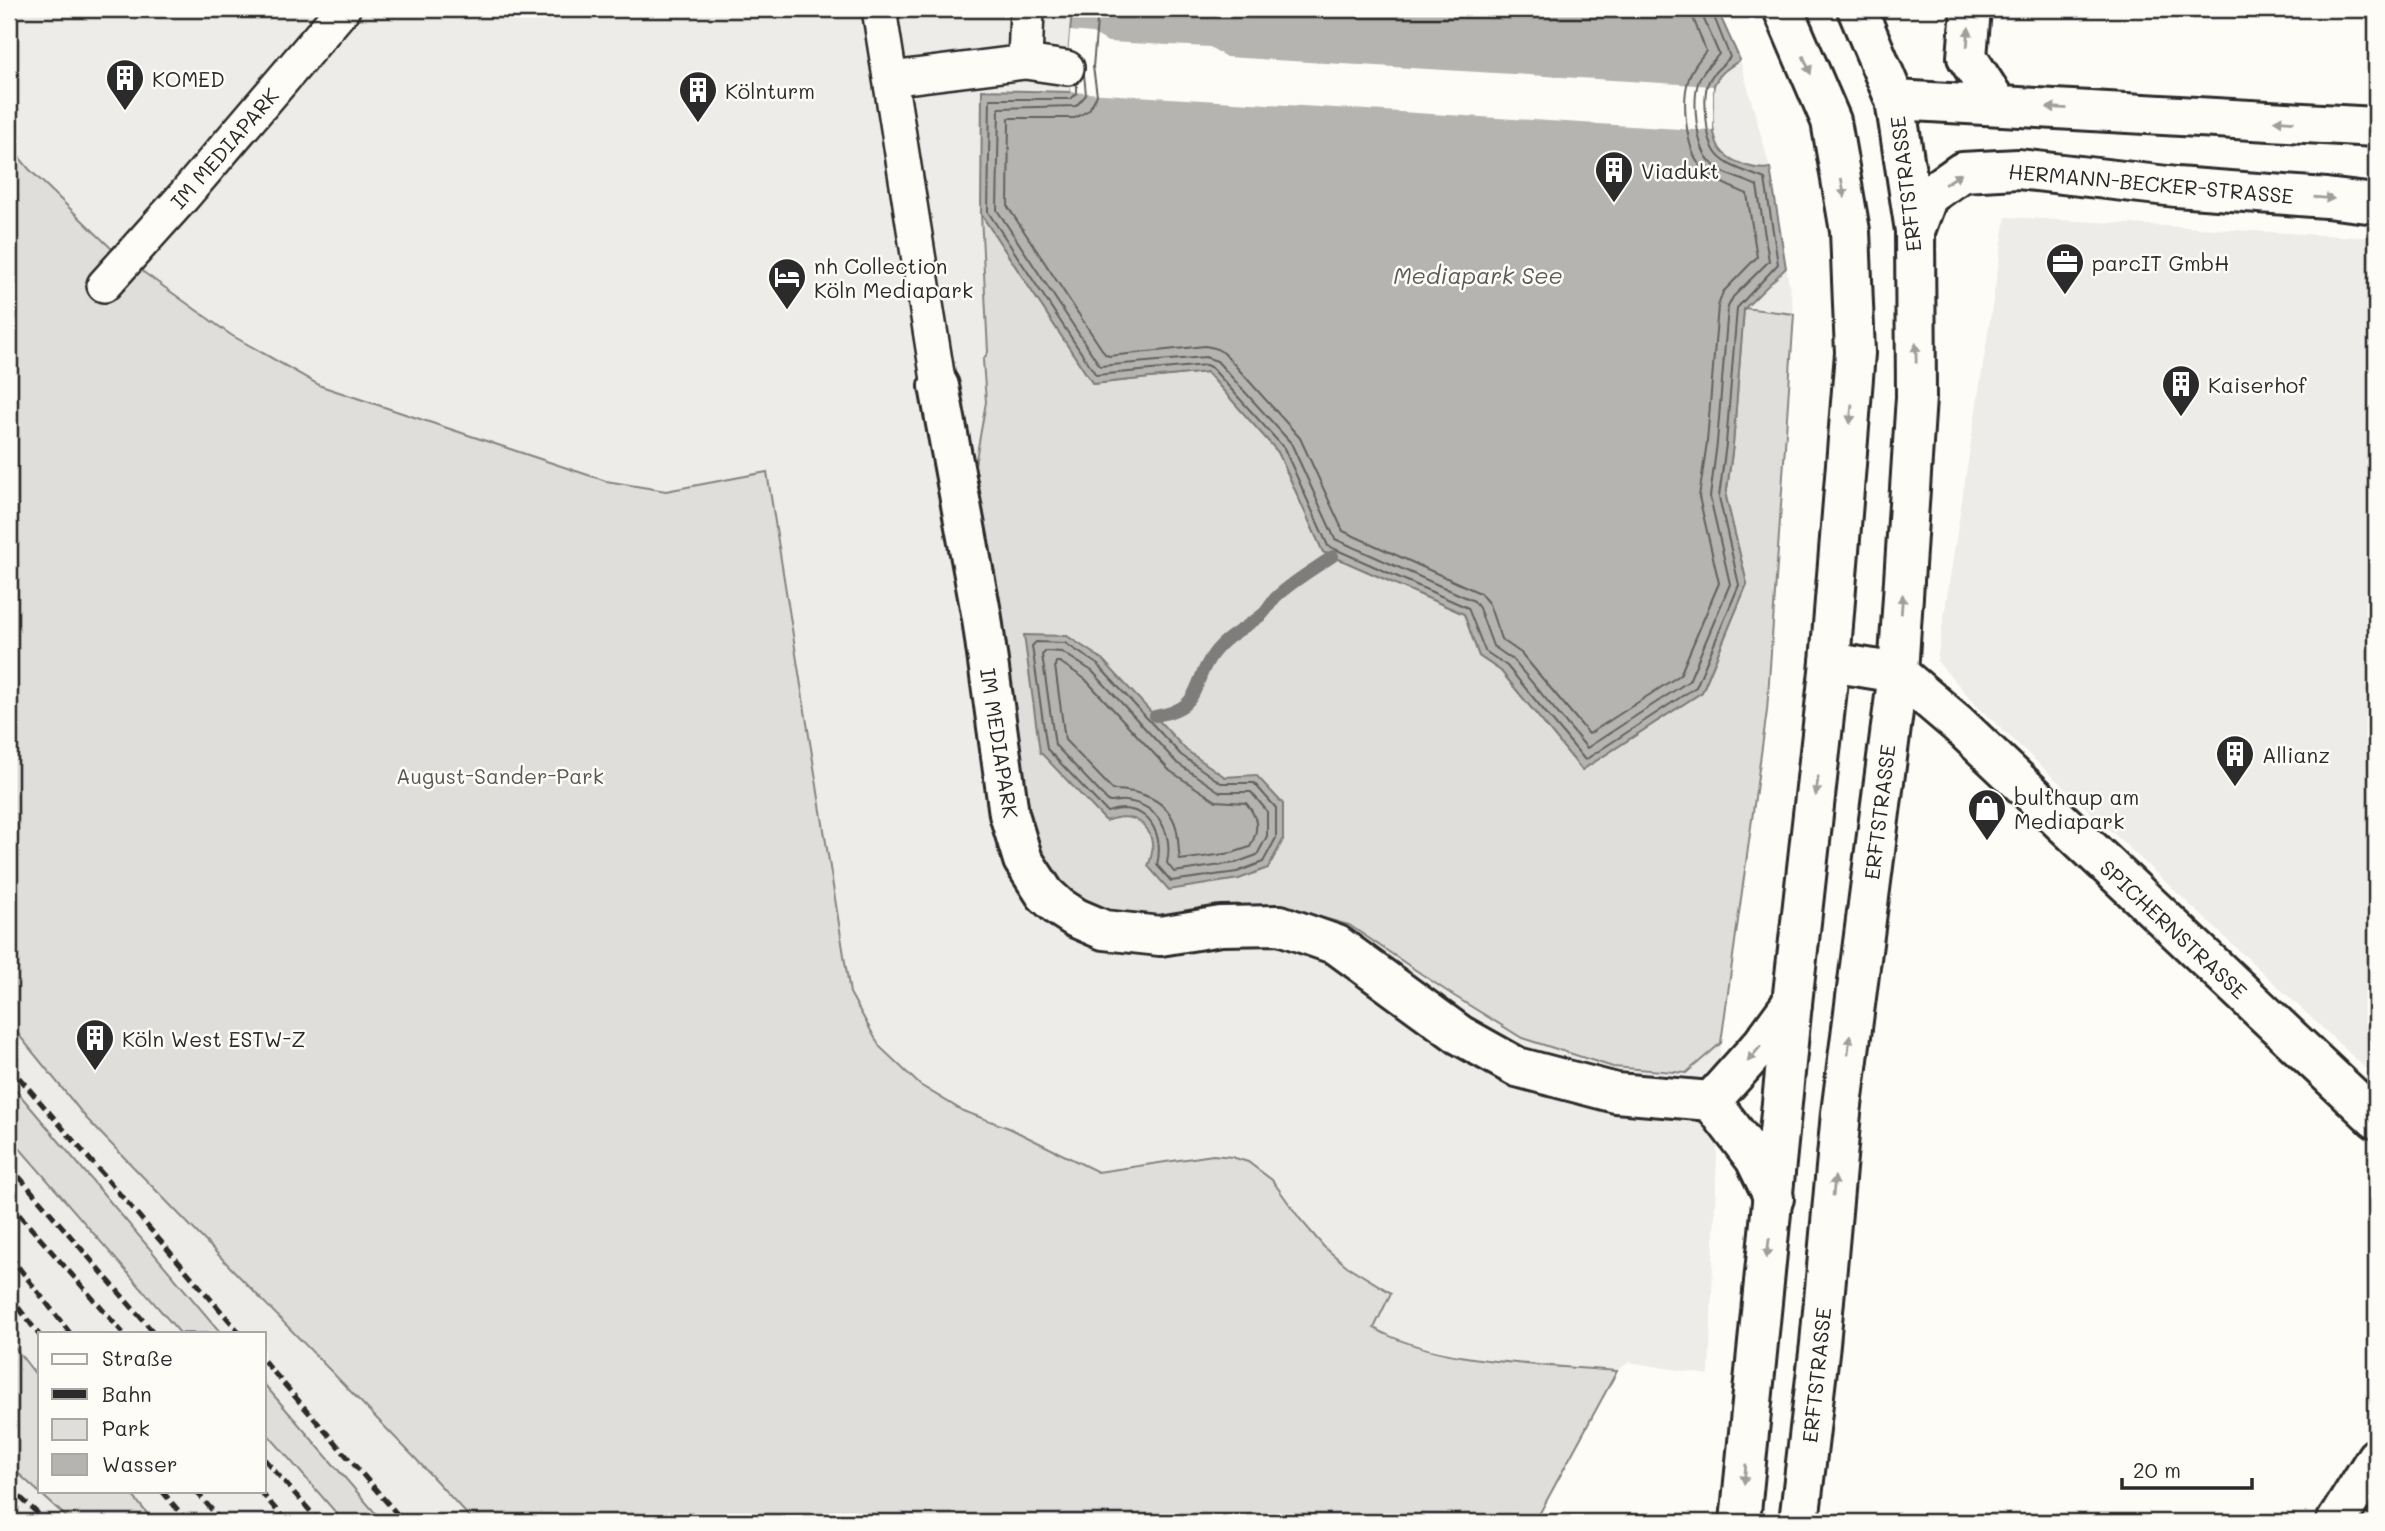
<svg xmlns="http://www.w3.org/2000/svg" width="2385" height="1531" viewBox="0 0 2385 1531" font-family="Mali,sans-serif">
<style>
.built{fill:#edece8;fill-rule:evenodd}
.green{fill:#dfdeda;stroke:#858482;stroke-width:2}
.water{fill:#b5b4b1;stroke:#7e7d7b;stroke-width:2}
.pier{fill:#fdfcf7}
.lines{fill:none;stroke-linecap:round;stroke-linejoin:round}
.shore{stroke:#626261;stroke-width:2}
.stream{stroke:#7e7d7b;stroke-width:12}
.pedestrian-casing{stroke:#2b2b2b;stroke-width:38}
.minor-casing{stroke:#2b2b2b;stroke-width:44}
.tertiary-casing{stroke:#2b2b2b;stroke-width:44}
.primary-casing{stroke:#2b2b2b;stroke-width:44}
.pedestrian{stroke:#fdfcf7;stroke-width:33}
.minor{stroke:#fdfcf7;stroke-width:38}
.tertiary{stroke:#fdfcf7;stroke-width:38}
.primary{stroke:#fdfcf7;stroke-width:38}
.rail{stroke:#2b2b2b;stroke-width:5;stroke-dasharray:10 5;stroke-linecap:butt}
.oneway{fill:#9e9e9b}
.labels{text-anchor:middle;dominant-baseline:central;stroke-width:5;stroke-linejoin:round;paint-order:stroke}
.poi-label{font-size:21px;fill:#2b2b2b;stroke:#fdfcf7;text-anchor:start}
.street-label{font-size:21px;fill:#2b2b2b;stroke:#fdfcf7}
.park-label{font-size:21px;fill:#585857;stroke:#fdfcf7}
.water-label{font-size:23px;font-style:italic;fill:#5b5b5a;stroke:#fdfcf7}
</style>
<rect width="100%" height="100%" fill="#fdfcf7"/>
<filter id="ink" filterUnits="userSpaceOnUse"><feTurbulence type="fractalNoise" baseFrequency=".0143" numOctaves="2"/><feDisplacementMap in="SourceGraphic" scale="14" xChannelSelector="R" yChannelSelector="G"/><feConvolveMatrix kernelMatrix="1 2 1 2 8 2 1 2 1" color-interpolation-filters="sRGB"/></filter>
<g filter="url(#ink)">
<!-- built -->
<path class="built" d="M9 9H1717L1740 60 1770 168 1794 314 1767 711 1721 1043 1709 1375 1629 1362 1617 1371 1515 1362 1458 1355 1407 1342 1374 1328 1367 1280 1324 1247 1300 1219 1272 1180 1248 1163 1232 1157 1213 1155 1098 1172 1009 1128 963 1111 920 1085 880 1047 850 993 767 473 666 491 606 481 321 386 231 335 114 251 29 169 9 145Z
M2006 217 2376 238V1078L1978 707 1937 661Z
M9 1023 87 1119 414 1457 474 1522H9ZM40 1333H264V1491H40Z"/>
<!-- green -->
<path class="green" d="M9 145 29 169 114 251 231 335 321 386 606 481 666 491 767 472 850 993 880 1047 920 1085 963 1111 1009 1128 1098 1172 1213 1155 1232 1157 1248 1162 1272 1180 1300 1219 1324 1247 1347 1266 1391 1293 1374 1328C1438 1365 1544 1364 1617 1371L1535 1522H474L414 1457 87 1119 9 1023Z
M981 214 1093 384 1207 372 1278 452 1323 552 1464 614 1479 656 1501 671 1582 770 1702 692 1747 584 1726 497 1733 445 1744 308 1794 314 1767 711 1721 1043 1686 1073 1613 1067 1522 1038 1451 994 1349 925 1286 908 1158 918 1122 916 1087 902 1053 876 1032 844 975 465 986 402 983 360 988 352Z
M9 1082 221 1333H180L9 1136Z
M9 1340 40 1380V1491H129L154 1522H72L9 1465Z
M264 1384 383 1522H344L264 1430Z"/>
<!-- water -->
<path class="water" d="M1072 9H1717L1740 60C1730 67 1720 72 1715 83 1712 89 1713 98 1713 105 1712 119 1712 136 1720 149 1729 162 1755 171 1770 168L1786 268 1744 309 1733 445 1726 497 1747 584 1702 692 1582 770 1501 671 1479 656 1464 614 1323 552 1278 452 1207 372 1093 384 981 214 982 90 1071 92 1067 68Z
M1024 635 1067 636 1102 659 1186 750 1225 777 1256 775 1283 804V840L1268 868 1239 879 1169 890 1148 866C1162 834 1139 807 1106 821L1040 752Z"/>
<!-- pier -->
<path class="pier" d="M1070 31 1092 33 1108 42 1210 47 1226 57 1713 86V131L1071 92 1067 68Z"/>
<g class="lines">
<!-- shore -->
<path class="shore" d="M1098 9 1093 67 1097 95 1089 110 1075 118H1009L1008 207 1105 354 1109 356 1205 346 1215 348 1224 353 1300 438 1343 531 1480 593 1489 604 1501 639 1521 653 1589 734 1680 675 1719 583 1699 497 1707 442 1718 306 1723 292 1757 257 1747 194C1732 187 1713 181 1701 167 1686 149 1681 100 1689 78 1692 67 1700 59 1706 51L1694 20 1692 9
M1084 74 1086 95 1076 106 999 108 997 210 1100 366 1205 357 1217 361 1291 443 1335 539 1474 601 1479 608 1493 646 1513 660 1587 748 1689 681 1730 584 1710 497 1717 443 1728 307 1733 297 1769 261 1757 186C1741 178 1721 175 1709 160 1696 145 1692 98 1699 80 1704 69 1712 63 1719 54L1703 17 1702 9
M1077 83V93L1071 99H990L988 212 1096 375 1206 365 1212 368 1284 448 1328 546 1468 608 1485 651 1507 666 1585 760 1696 687 1739 585 1719 497 1726 444 1737 308 1778 264 1765 179C1725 163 1708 163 1706 113 1705 103 1704 90 1709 81 1714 70 1723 66 1730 57L1711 9
M1036 642 1065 643 1097 664 1181 755 1221 783H1254L1276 808V838L1263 862 1237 872 1171 881 1157 865C1163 840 1154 810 1123 809 1117 809 1111 811 1107 812L1047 749 1032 646Z
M1046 651 1062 652 1092 671 1177 763 1220 792H1251L1267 811V836L1257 855 1235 863 1174 872 1167 863C1173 833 1159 805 1126 801 1120 800 1114 802 1109 802L1055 745 1042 655Z
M1056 662H1060L1085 679 1170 771 1216 801 1246 803C1259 818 1259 830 1250 847L1232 853 1180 860C1178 849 1179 838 1176 827 1168 799 1138 790 1113 790L1065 740 1055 666Z"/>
<!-- stream -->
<path class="stream" d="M1155 716C1204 708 1190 685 1213 654 1226 636 1246 628 1263 614 1268 609 1271 602 1276 597 1293 581 1314 569 1333 556"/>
<defs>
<path id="pedestrian" d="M879 9 939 386
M1025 62 1027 9
M890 79 1025 62 1067 68
M104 285 183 197 343 9"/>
<path id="minor" d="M1971 9 1967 57 1998 105
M1895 100 2376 127
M1915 231 1928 196 1962 172 2018 169 2176 187 2326 198 2376 204
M939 386 982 618 1009 814 1023 860 1045 894 1059 907 1076 918 1104 930 1160 936 1221 926 1280 925 1337 945 1460 1035 1517 1067 1616 1093 1711 1101 1755 1159 1774 1198
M1830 662 1898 673 1958 724 2376 1119
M1711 1101 1762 1044 1792 1003"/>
<path id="tertiary" d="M2336 1522 2376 1458"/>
<path id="primary" d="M1740 1522 1792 1003 1830 662 1855 353 1850 231 1831 121 1783 9
M1799 1522 1820 1344 1841 1113 1898 673 1916 397 1915 231 1895 100 1857 9"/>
</defs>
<!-- pedestrian casing -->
<use href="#pedestrian" class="pedestrian-casing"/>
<!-- minor casing -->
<use href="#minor" class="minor-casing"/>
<!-- tertiary casing -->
<use href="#tertiary" class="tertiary-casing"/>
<!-- primary casing -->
<use href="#primary" class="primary-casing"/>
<!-- pedestrian -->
<use href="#pedestrian" class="pedestrian"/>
<!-- minor -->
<use href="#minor" class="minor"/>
<!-- tertiary -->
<use href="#tertiary" class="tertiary"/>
<!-- primary -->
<use href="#primary" class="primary"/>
<!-- rail -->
<path class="rail" d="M9 1066 240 1333
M9 1165 154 1333
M9 1203 123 1333
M9 1255 70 1333
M9 1295 40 1336
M264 1361 404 1522
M264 1459 320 1522
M9 1487 47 1522
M162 1491 188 1522
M196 1491 222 1522
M260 1491 287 1522"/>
</g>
<!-- one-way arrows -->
<defs><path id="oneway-solid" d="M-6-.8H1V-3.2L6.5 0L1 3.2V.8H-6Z" transform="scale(1.75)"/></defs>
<g class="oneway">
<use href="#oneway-solid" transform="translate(1968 37) rotate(-85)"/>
<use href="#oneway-solid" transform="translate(1807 65) rotate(67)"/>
<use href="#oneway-solid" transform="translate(2057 108) rotate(-177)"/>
<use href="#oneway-solid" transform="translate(2284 121) rotate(-177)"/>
<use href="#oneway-solid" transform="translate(1953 179) rotate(-33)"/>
<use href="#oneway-solid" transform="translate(1843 188) rotate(80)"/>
<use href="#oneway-solid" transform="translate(2324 198) rotate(5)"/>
<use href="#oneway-solid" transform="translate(1916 353) rotate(-91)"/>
<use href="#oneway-solid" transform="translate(1851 414) rotate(95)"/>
<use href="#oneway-solid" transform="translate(1902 604) rotate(-86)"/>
<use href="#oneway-solid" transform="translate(1817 786) rotate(97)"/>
<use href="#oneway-solid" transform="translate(1849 1045) rotate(-83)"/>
<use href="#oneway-solid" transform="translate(1754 1054) rotate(130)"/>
<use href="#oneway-solid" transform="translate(1834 1186) rotate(-85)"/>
<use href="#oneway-solid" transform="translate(1768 1248) rotate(97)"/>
<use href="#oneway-solid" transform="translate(1745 1474) rotate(95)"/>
</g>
</g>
<!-- icons -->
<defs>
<symbol id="building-pin" viewBox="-11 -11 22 30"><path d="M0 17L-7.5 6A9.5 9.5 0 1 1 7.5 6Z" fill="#2b2b2b" stroke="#fdfcf7"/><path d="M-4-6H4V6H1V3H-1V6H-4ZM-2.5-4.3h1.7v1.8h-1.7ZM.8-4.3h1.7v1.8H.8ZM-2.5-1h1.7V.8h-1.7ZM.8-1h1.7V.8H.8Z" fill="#fff"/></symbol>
<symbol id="office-pin" viewBox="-11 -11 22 30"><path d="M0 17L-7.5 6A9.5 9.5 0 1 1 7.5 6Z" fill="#2b2b2b" stroke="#fdfcf7"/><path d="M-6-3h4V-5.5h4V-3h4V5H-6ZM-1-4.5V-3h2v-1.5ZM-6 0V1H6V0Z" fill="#fff"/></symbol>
<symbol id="hotel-pin" viewBox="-11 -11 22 30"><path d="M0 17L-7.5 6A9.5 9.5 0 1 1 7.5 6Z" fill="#2b2b2b" stroke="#fdfcf7"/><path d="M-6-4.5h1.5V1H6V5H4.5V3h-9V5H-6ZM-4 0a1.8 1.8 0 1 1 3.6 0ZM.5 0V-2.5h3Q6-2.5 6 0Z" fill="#fff"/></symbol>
<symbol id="shop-pin" viewBox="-11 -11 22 30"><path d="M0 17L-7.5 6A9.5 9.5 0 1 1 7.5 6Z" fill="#2b2b2b" stroke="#fdfcf7"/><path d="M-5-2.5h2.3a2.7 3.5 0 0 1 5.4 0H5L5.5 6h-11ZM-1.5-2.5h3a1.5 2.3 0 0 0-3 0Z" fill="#fff"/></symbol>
</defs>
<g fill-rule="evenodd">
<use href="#building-pin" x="103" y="56" width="44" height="60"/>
<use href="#building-pin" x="676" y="68" width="44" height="60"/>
<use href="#building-pin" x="1592" y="148" width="44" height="60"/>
<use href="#office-pin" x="2043" y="240" width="44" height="60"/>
<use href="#hotel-pin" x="765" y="255" width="44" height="60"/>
<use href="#building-pin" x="2159" y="362" width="44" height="60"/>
<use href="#building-pin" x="2213" y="732" width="44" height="60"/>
<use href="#shop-pin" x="1965" y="786" width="44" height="60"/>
<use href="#building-pin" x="73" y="1016" width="44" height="60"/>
</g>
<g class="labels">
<!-- poi labels -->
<g class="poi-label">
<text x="152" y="78">KOMED</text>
<text x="725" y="90">Kölnturm</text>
<text x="1641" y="170">Viadukt</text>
<text x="2092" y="262">parcIT GmbH</text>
<text x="814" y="265">nh Collection<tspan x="814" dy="24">Köln Mediapark</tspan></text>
<text x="2208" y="384">Kaiserhof</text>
<text x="2262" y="754">Allianz</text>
<text x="2014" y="796">bulthaup am<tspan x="2014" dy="24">Mediapark</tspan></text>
<text x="122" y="1038">Köln West ESTW-Z</text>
</g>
<!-- street labels -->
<g class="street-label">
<text transform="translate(224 148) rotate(-49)">IM MEDIAPARK</text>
<text transform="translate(2151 183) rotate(5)">HERMANN-BECKER-STRASSE</text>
<text transform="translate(1905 184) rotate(-97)">ERFTSTRASSE</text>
<text transform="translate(1000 743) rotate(81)">IM MEDIAPARK</text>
<text transform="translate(1879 812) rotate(-83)">ERFTSTRASSE</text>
<text transform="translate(2174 929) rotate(43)">SPICHERNSTRASSE</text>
<text transform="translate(1816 1375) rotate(-84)">ERFTSTRASSE</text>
</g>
<!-- park labels -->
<g class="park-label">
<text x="500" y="775">August-Sander-Park</text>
</g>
<!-- water labels -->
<g class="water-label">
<text x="1478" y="275">Mediapark See</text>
</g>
</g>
<!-- margin -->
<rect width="2385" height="1531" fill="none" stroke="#fdfcf7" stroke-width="35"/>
<rect x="18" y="18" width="2350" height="1496" fill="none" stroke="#2b2b2b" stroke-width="2.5" filter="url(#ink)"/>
<!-- legend -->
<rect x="38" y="1332" width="228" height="161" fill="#fdfcf7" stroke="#a9a8a5" stroke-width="2"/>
<rect x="52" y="1354" width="35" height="10" fill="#fdfcf7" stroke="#a9a8a5" stroke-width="2"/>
<text x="102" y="1366" font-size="21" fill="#2b2b2b">Straße</text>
<rect x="52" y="1389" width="35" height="10" fill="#2b2b2b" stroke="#a9a8a5" stroke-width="2"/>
<text x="102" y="1402" font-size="21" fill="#2b2b2b">Bahn</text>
<rect x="52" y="1419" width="35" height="21" fill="#dfdeda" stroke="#a9a8a5" stroke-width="2"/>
<text x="102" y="1436" font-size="21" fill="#2b2b2b">Park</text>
<rect x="52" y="1454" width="35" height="21" fill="#b5b4b1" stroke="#a9a8a5" stroke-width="2"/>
<text x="102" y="1472" font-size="21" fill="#2b2b2b">Wasser</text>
<!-- scale -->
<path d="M2122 1478v10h130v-10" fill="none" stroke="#2b2b2b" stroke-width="3.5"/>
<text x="2133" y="1478" font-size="21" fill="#2b2b2b" stroke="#fdfcf7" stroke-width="5" paint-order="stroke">20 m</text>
</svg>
